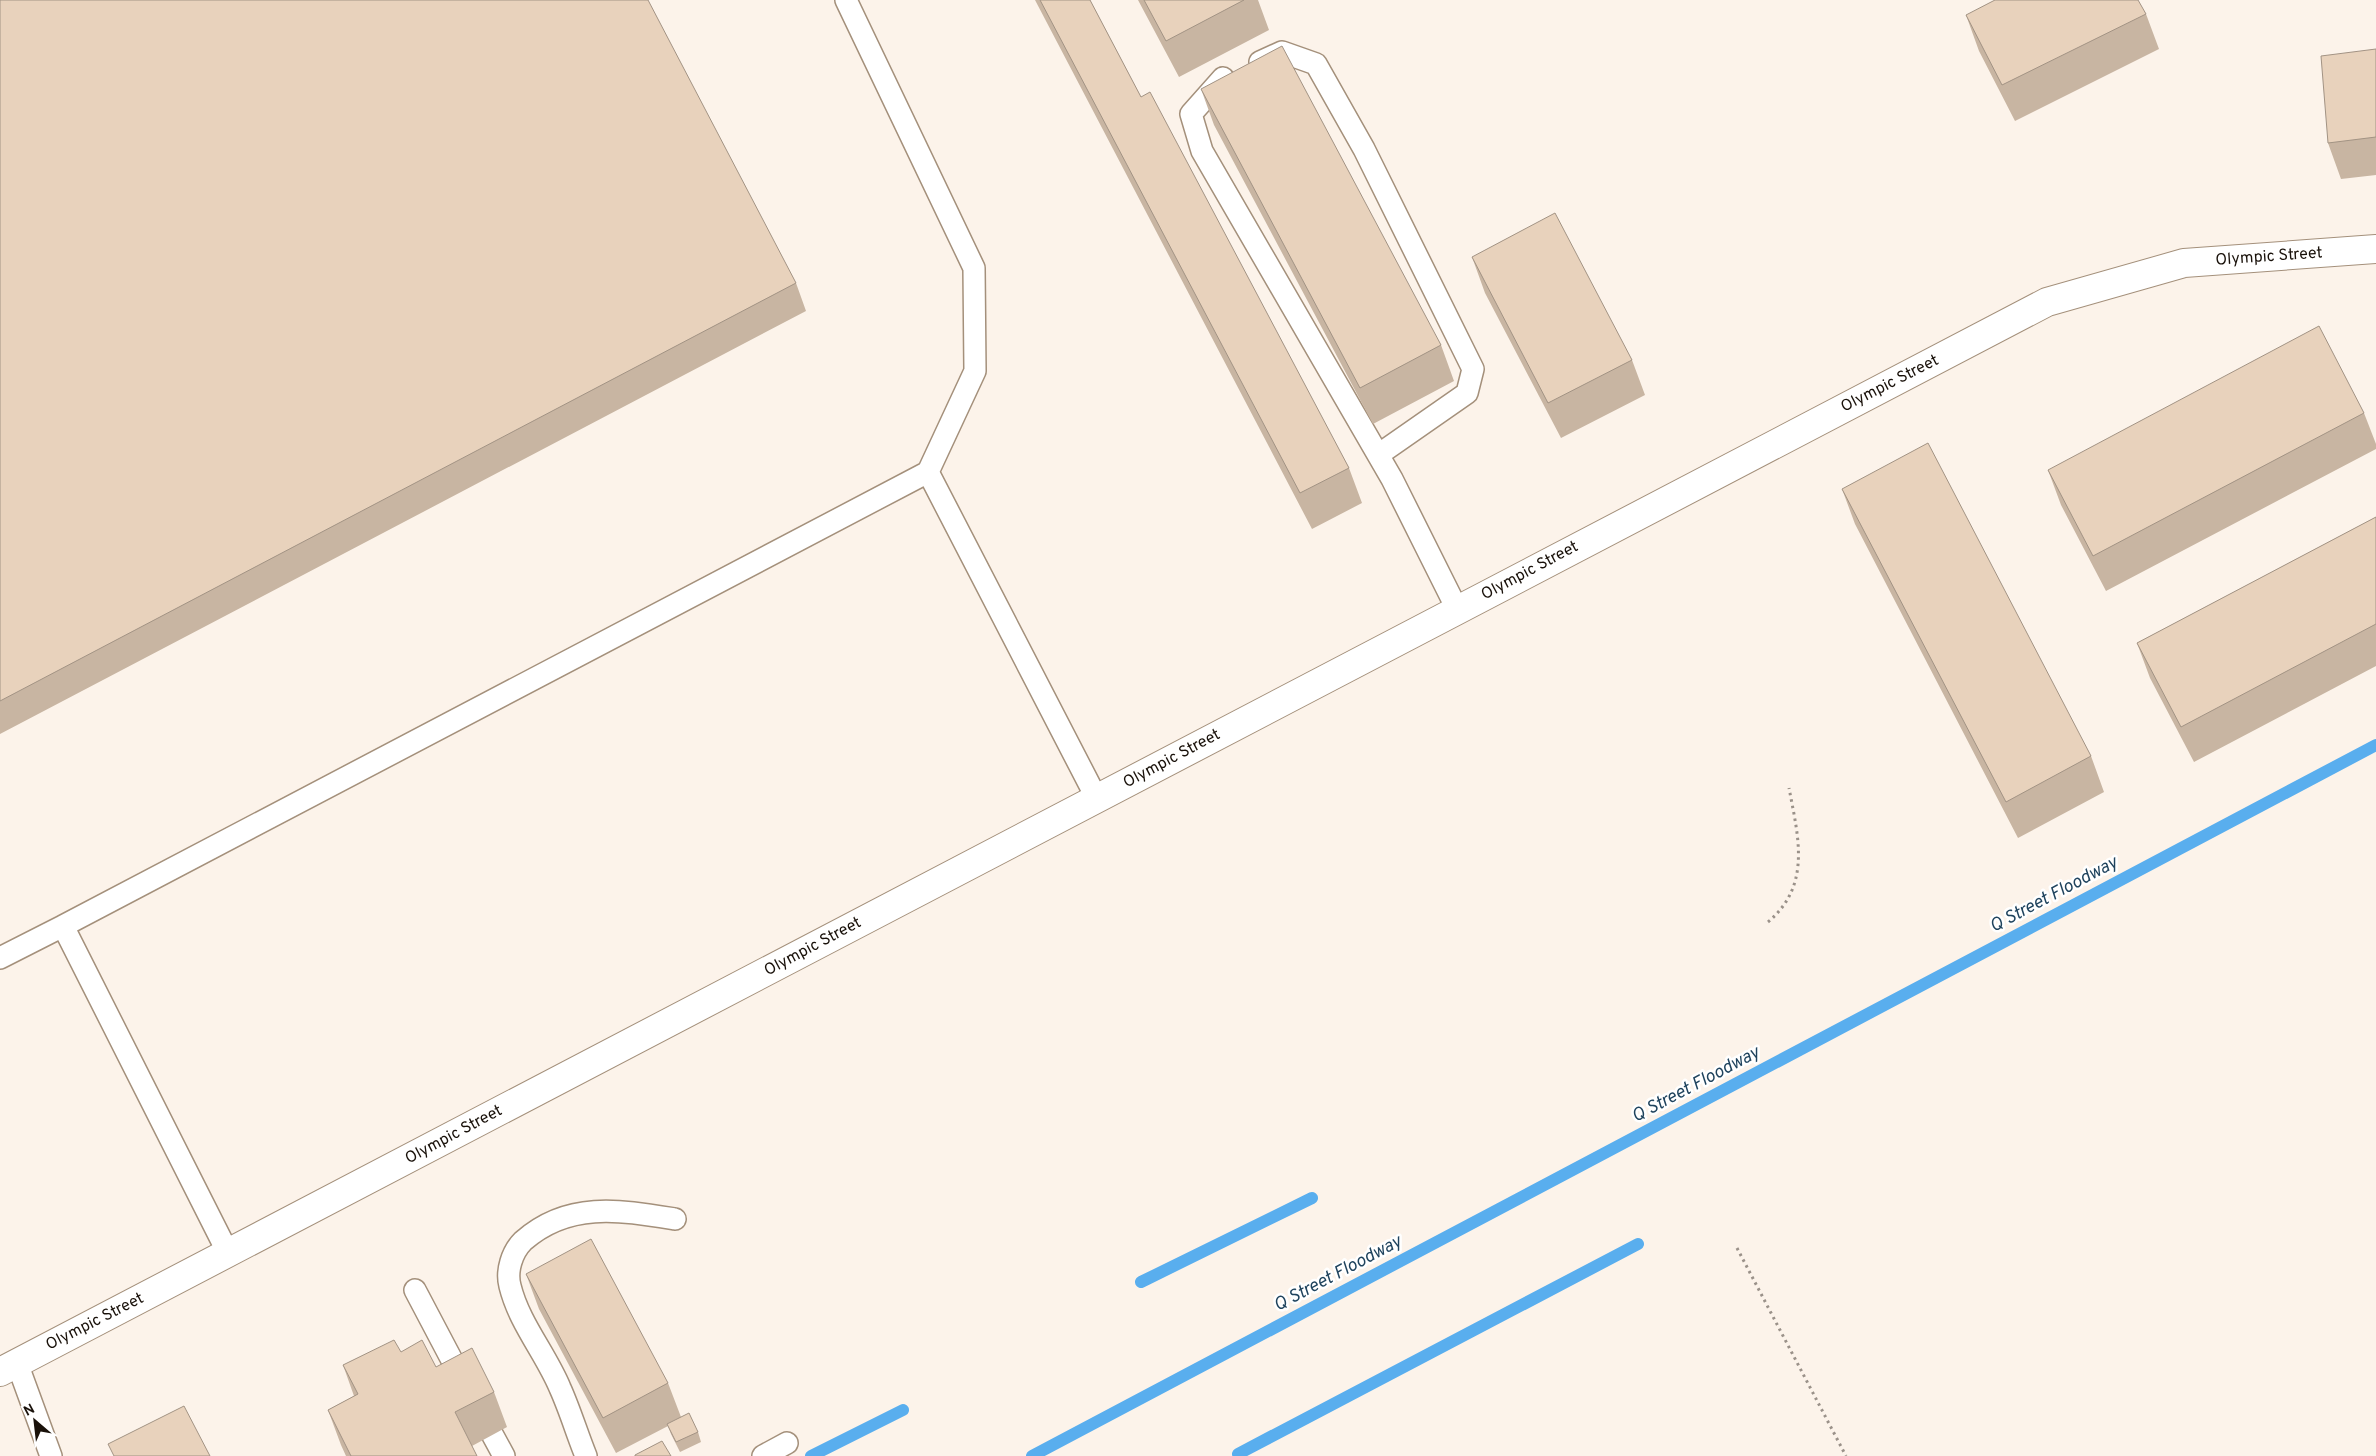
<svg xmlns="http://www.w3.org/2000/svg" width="2376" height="1456" viewBox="0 0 2376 1456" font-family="Overpass,sans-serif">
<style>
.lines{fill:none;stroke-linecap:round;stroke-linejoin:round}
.stream{stroke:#59aeee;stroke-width:12}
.service-casing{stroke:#a4907b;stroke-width:24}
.secondary-casing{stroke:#a4907b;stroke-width:30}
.path{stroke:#9a9189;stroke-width:3;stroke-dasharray:2.5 4;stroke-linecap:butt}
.service{stroke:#fff;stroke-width:21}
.secondary{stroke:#fff;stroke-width:28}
.wall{fill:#c8b5a2}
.building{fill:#e8d2bc;stroke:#a29384}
.labels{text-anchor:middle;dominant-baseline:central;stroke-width:5;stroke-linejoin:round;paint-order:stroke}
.street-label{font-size:16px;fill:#19110a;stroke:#fff}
.water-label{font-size:18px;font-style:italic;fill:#1f435d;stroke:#fff}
</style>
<rect width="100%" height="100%" fill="#fcf3ea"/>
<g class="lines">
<!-- stream -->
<path class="stream" d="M1141 1282 1312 1198
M1238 1454 1638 1244
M811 1456 903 1410
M1032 1456 2376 745"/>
<defs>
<path id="service" d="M846 0 974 268 975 371 928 472
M1260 62 1282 52 1316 64 1364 149 1473 369 1467 393 1378 455
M1223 78 1191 114 1202 151 1392 479 1457 609
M63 926 928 472 1097 799
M0 958 63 926 228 1253
M415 1290 464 1383
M17 1363 51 1456
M479 1410 504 1456
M586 1456C577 1434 570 1410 560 1388 546 1354 519 1323 510 1286 506 1271 512 1252 523 1241 568 1201 620 1210 675 1219
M763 1456 787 1443"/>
<path id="secondary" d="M0 1372 2047 302 2184 263 2376 249"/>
</defs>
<!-- service casing -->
<use href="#service" class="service-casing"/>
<!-- secondary casing -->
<use href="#secondary" class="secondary-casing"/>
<!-- path -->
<path class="path" d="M1768 922C1812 885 1798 836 1789 788
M1737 1248 1846 1456"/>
<!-- service -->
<use href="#service" class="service"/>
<!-- secondary -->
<use href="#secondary" class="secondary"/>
</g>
<!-- wall -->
<path class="wall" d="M0 0 796 283 806 311 0 734Z
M1035 0H1090L1141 97 1349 468 1362 503 1312 529Z
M1138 0H1258L1269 30 1179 77Z
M2146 14 2159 49 2015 121 1979 51 1966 15Z
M2376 49V175L2341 179 2328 143Z
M1201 89 1441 345 1454 381 1373 424 1214 125Z
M1472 257 1632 360 1645 395 1561 438 1485 293Z
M2364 413 2376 444V449L2106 591 2061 505 2048 470Z
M1842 489 2091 756 2104 792 2018 838 1855 524Z
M2376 517V666L2194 762 2150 678 2137 643Z
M526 1274 668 1383 681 1417 698 1432 701 1442 680 1452 671 1434 668 1426 616 1453 539 1309Z
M401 1352 494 1392 507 1427 472 1446 477 1456H346L341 1445 328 1410 354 1396 343 1365Z"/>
<!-- building -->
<path class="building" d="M0 0H648L796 283 0 701Z
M1040 0H1090L1141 97 1150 92 1349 468 1300 493Z
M1144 0H1244L1166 41Z
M1995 0H2138L2146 14 2002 85 1966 15Z
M1282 46 1441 345 1360 388 1201 89Z
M2376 49V137L2328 143 2321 56Z
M1555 213 1632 360 1548 403 1472 257Z
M2319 326 2364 413 2093 556 2048 470Z
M1928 443 2091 756 2006 802 1842 489Z
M2376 517V624L2181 727 2137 643Z
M591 1239 668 1383 603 1418 526 1274Z
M394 1340 401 1352 422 1340 436 1367 472 1348 494 1392 455 1412 477 1456H351L328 1410 358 1394 343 1365Z
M184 1406 210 1456H114L108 1444Z
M689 1413 698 1432 676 1442 667 1424Z
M662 1441 671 1456H635V1455Z"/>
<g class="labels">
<!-- street labels -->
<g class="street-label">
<text transform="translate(2269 257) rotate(-4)">Olympic Street</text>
<text transform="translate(1890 384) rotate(-27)">Olympic Street</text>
<text transform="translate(1530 571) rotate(-28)">Olympic Street</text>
<text transform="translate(1172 759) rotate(-28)">Olympic Street</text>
<text transform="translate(813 947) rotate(-28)">Olympic Street</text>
<text transform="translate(454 1135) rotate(-28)">Olympic Street</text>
<text transform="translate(95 1322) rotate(-27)">Olympic Street</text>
</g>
<!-- water labels -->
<g class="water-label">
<text transform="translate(2054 895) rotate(-28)">Q Street Floodway</text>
<text transform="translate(1696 1085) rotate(-28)">Q Street Floodway</text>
<text transform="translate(1338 1274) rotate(-28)">Q Street Floodway</text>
</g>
</g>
<!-- north arrow -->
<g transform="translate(35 1421) rotate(332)" stroke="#ffffff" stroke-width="4" paint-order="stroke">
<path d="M0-4L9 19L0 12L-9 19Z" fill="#19110a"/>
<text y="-8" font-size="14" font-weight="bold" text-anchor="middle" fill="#19110a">N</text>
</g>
</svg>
